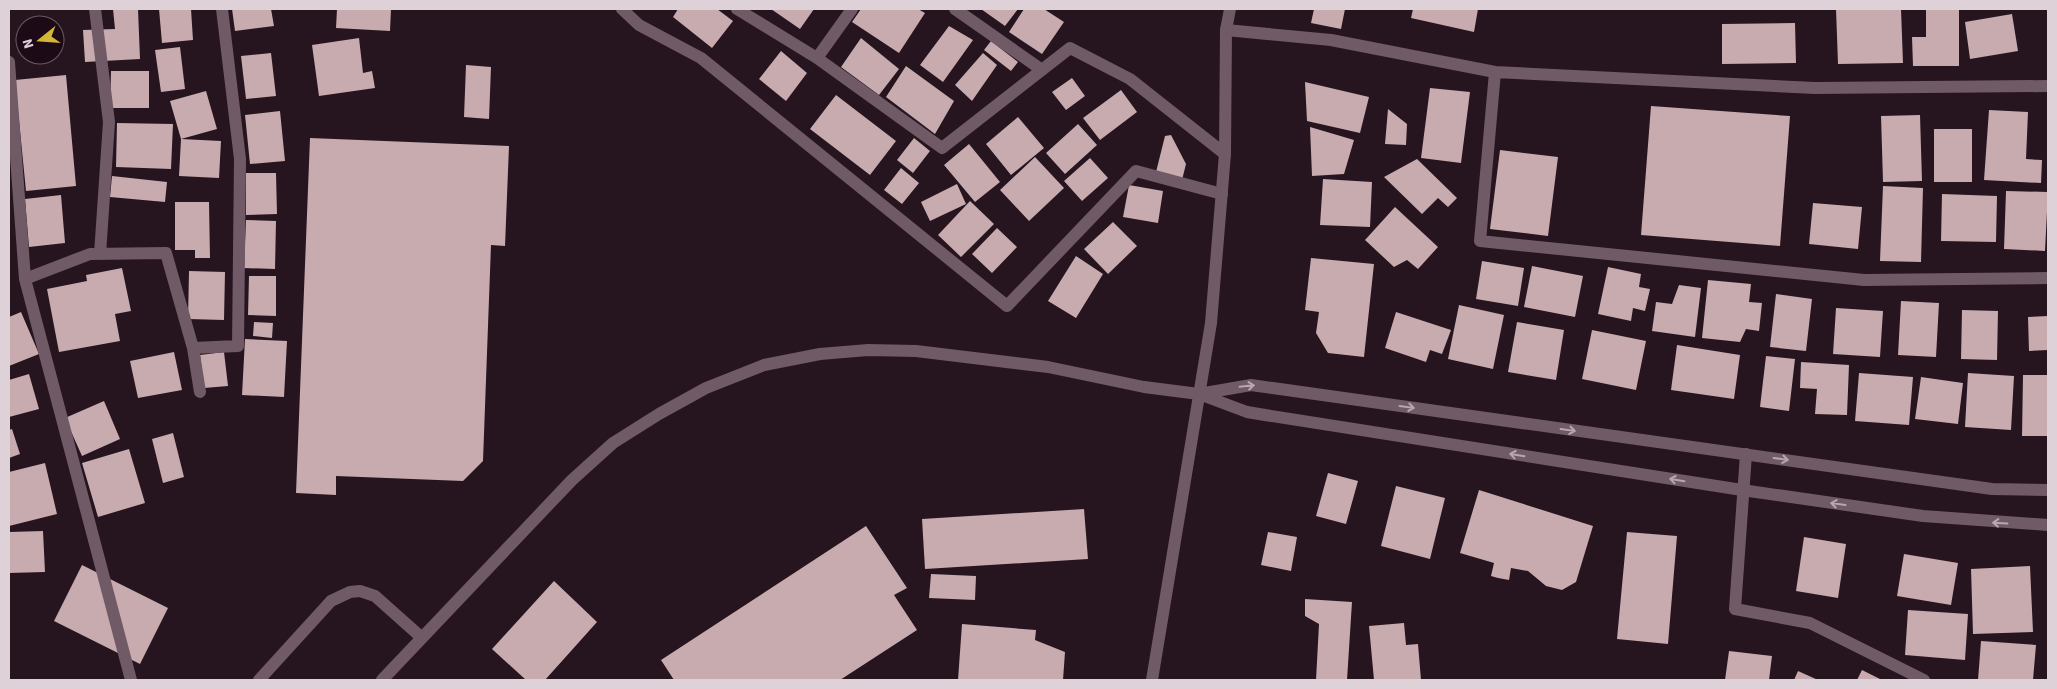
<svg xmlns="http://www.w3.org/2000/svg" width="2057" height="689" viewBox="0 0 2057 689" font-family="'Source Sans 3',sans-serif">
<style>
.building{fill:#c7abaf}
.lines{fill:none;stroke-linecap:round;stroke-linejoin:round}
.street{stroke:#6f5a66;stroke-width:12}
.secondary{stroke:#6f5a66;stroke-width:12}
.oneway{stroke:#b7a7b0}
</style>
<rect width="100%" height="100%" fill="#26141f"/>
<!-- building -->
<path class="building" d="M113 9H138L140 59 85 62 83 30 115 29Z
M159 9H191L193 40 162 43Z
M232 9H271L274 26 235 31Z
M337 9H391L390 31 336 28Z
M678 9H717L733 21 712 48 673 17Z
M771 9H814L800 29Z
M861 9H918L925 13 899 53 852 22Z
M981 9H1018L1005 26Z
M1024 9H1044L1064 22 1042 54 1009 32Z
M1314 9H1345L1341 29 1311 23Z
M1413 9H1478L1474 32 1411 18Z
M1836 9H1901L1903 63 1838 64Z
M1926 9H1959V66H1913L1912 37H1926Z
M2012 14 2018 51 1970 59 1965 22Z
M1795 23 1796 63 1722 64V24Z
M949 26 973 40 943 82 920 65Z
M359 38 363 73 372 71 375 88 319 96 312 45Z
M861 38 899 69 879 95 841 67Z
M991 41 1018 62 1011 71 984 50Z
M180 47 185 89 161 92 155 50Z
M781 51 807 73 786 101 759 79Z
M271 53 276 96 246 99 241 56Z
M983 53 997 65 972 101 955 85Z
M466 65 491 67 489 119 464 117Z
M906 66 954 101 935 134 886 97Z
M111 71H149V108H110Z
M66 75 76 186 26 191 15 80Z
M1072 78 1085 96 1066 110 1052 92Z
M1305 82 1369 97 1360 133 1307 121Z
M1430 88 1470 92 1461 163 1421 158Z
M1121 90 1137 112 1100 140 1083 118Z
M206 91 217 129 181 139 170 101Z
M836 95 896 141 870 175 810 129Z
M1651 106 1790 116 1780 246 1641 235Z
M1388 109 1407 124 1406 145 1385 144Z
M1989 110 2028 112 2026 159 2042 160 2041 183 1984 180Z
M280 111 285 161 250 164 245 115Z
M1920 115 1922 181 1883 182 1881 116Z
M1018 117 1044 148 1011 175 986 144Z
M117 123 173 124 171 169 116 167Z
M1078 124 1097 145 1065 174 1046 153Z
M1310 127 1354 140 1344 174 1312 176Z
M1934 129H1972V182H1934Z
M1171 135 1186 164 1182 180 1156 172 1165 136Z
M310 138 509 146 505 246 491 245 483 461 463 481 336 476V495L296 493Z
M914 138 930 151 913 173 897 160Z
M181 139 221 141 219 178 179 176Z
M969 144 1000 182 975 202 944 165Z
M1500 150 1558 157 1548 236 1490 229Z
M1035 157 1064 188 1029 221 1000 190Z
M1090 158 1108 178 1082 201 1064 181Z
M1417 159 1457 198 1448 207 1438 198 1422 214 1384 177Z
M901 168 919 183 902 204 884 190Z
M246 173H276L277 214 246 215Z
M112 176 167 182 165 202 110 197Z
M1323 179 1372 182 1370 227 1320 225Z
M957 184 966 204 930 221 921 202Z
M1129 185 1163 191 1158 223 1123 217Z
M1883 186 1923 188 1921 262 1880 261Z
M2006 191 2048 192 2045 251 2004 249Z
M1942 194 1997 196 1996 242 1941 241Z
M61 195 65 243 29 247 25 199Z
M970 201 994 224 961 257 938 235Z
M175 202H209L210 258H195V250H175Z
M1813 203 1862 207 1858 249 1809 244Z
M1395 207 1438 247 1418 269 1407 260 1394 267 1365 240Z
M246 220 276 221 275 269 244 268Z
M1113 222 1137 246 1108 274 1084 249Z
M997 228 1017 247 992 273 972 254Z
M1076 256 1103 274 1076 318 1048 301Z
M1311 258 1374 264 1364 357 1328 353 1316 333 1319 312 1305 310Z
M1482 261 1524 268 1518 306 1476 299Z
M1532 266 1583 276 1575 317 1524 307Z
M1608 267 1641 274 1639 287 1650 289 1645 311 1633 308 1631 321 1598 314Z
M122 268 131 311 115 314 120 341 59 352 47 289 87 281 86 275Z
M189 271 225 272 224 320 188 319Z
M249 276H276V316L248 315Z
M1708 280 1751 284 1749 302 1762 303 1759 331 1746 329 1740 342 1702 338Z
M1679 285 1701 288 1695 337 1652 331 1656 302 1672 304Z
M1776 294 1812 299 1806 351 1770 347Z
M1901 301 1939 303 1936 357 1898 355Z
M1459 305 1504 315 1493 369 1448 359Z
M1836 308 1883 311 1880 357 1833 354Z
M1962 310 1998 311 1997 360 1961 359Z
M21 312 39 354 9 366V317Z
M1396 312 1451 330 1442 354 1430 350 1426 362 1385 348Z
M2048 316V350L2029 351 2028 317Z
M254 322 273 323 272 338 253 336Z
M1517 322 1564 330 1556 380 1508 372Z
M1592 330 1646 341 1636 390 1582 379Z
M245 339 287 341 284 397 242 395Z
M1677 345 1740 355 1734 399 1671 390Z
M174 352 182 390 138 398 130 361Z
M224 352 228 386 204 388 200 355Z
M1766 356 1795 359 1789 411 1760 407Z
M1801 362 1849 365 1847 415 1815 414 1817 389 1800 388Z
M1859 373 1913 377 1909 425 1855 421Z
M1968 373 2014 376 2011 430 1965 427Z
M29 374 39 409 9 417V380Z
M2023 375H2048V436H2022Z
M1921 377 1963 383 1958 424 1915 419Z
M104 401 120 439 82 456 65 418Z
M12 429 20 454 9 458V430Z
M173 433 184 477 163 483 152 439Z
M129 449 145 503 98 517 82 463Z
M45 463 57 514 9 526V472Z
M1328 473 1358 481 1346 524 1316 516Z
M1396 486 1445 498 1430 559 1381 546Z
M1479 490 1593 526 1576 582 1562 590 1546 586 1528 571 1511 568 1509 580 1498 578 1491 576 1494 563 1460 553Z
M1084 509 1088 559 925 569 922 519Z
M866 526 907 588 894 595 917 630 840 680H674L661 660Z
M43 531 45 572 9 573V532Z
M1268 532 1297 537 1291 571 1261 565Z
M1627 532 1677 536 1668 644 1617 639Z
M1804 537 1846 544 1838 598 1796 591Z
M1904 554 1958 563 1951 605 1897 596Z
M82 565 168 608 140 664 54 621Z
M2030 566 2033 632 1973 634 1971 569Z
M931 574 976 576 975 600 929 598Z
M554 581 597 622 545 680H526L492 649Z
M1305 599 1352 602 1347 680H1316L1319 624 1305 616Z
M1908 610 1968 614 1965 660 1905 655Z
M1404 623 1406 645 1418 644 1421 680H1374L1369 626Z
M962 624 1036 630 1035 640 1065 652 1063 680H958Z
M1981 641 2036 645 2033 680H1978Z
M1729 651 1772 656 1769 680H1725Z
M1862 670 1882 680H1857Z
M1798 671 1818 680H1794Z"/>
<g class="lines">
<!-- street -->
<path class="street" d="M95 9 109 122 100 254
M622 9 639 25 701 58 1007 306 1136 171 1222 194
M737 9 817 58 942 148 1070 48 1130 79 1225 154
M955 9 1042 70
M1226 30 1331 40 1495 72 1815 88 2048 86
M817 58 852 9
M9 62 25 279 131 680
M1495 72 1480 241 1864 280 2048 278
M25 279 90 254 166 253 193 348 200 392
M193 348 238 346 240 159 222 9
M1746 454 1735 609 1810 623 1924 680
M259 680 331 601 350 592 360 591 375 596 421 637"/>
<!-- secondary -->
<path class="secondary" d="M1199 394 1251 385 1992 489 2048 490
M382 680 572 480 613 443 659 414 706 388 764 365 820 354 868 350 916 351 1048 367 1144 387 1199 394 1247 412 1265 415 1742 490 1923 516 2048 525
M1152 680 1211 323 1225 154 1226 30 1230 9"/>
</g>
<!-- one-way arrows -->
<defs><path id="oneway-shaft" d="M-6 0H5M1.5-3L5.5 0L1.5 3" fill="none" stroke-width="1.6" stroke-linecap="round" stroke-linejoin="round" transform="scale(1.25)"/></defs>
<g class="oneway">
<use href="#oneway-shaft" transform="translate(1247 386) rotate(-6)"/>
<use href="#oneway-shaft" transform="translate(1407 407) rotate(8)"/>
<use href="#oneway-shaft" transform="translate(1568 430) rotate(8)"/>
<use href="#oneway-shaft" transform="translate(1517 455) rotate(-171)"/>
<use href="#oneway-shaft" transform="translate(1781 459) rotate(8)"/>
<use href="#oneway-shaft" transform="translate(1677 480) rotate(-171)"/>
<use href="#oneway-shaft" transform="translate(1838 504) rotate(-172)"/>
<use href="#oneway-shaft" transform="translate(2000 523) rotate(-177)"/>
</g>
<!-- border -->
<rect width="2057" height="689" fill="none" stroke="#ded1d8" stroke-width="20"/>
<!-- north arrow -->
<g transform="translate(40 40) rotate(253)"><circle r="24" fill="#1c0b16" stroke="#6a5a64"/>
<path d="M0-4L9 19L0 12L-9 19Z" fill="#d3b635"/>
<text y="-8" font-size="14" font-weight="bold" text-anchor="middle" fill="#ded1d8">N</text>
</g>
</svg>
